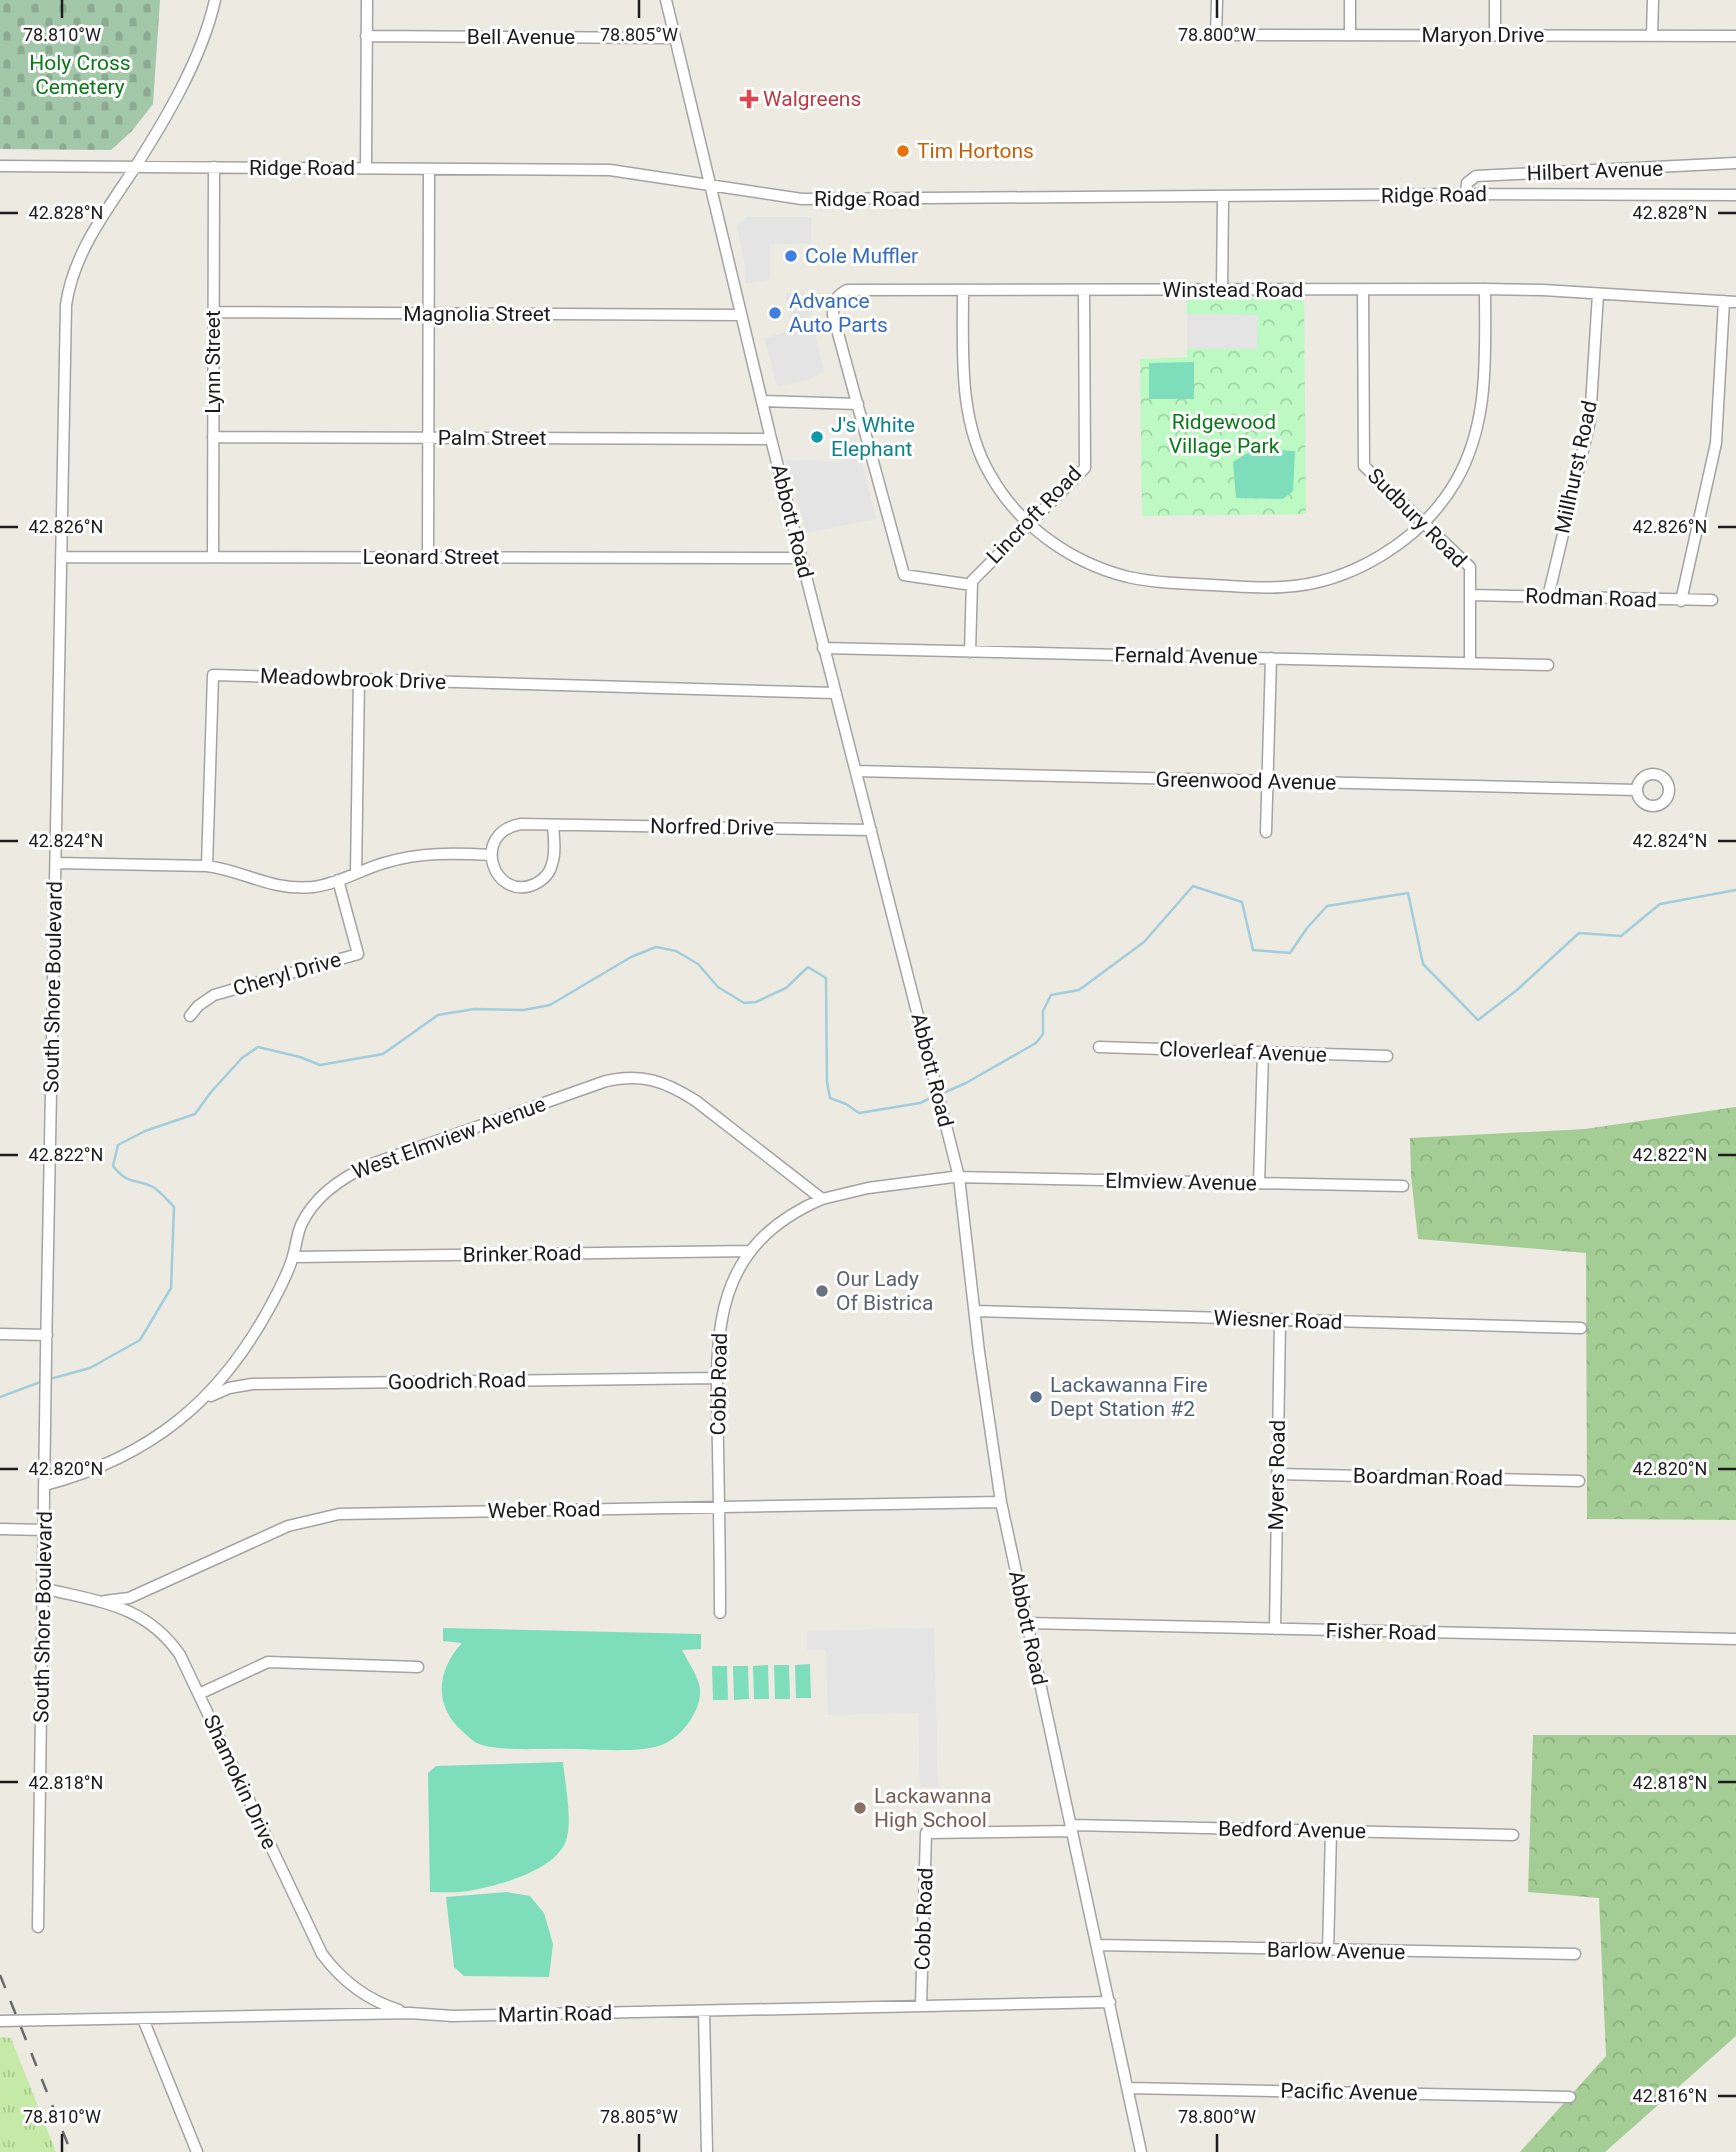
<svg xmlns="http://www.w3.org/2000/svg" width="1736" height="2152" viewBox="0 0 1736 2152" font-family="Roboto,sans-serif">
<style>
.grass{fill:url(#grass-tufts)}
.forest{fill:url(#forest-crowns)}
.cemetery{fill:url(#cemetery-stones)}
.park{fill:url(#park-crowns)}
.pitch{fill:#7edebc}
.parking{fill:#e4e4e4}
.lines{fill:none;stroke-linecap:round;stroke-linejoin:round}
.stream{stroke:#a1cddc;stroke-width:2.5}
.minor-casing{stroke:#a3a3a3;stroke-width:13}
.minor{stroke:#fff;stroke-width:10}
.rail{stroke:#6a6a6a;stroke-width:2.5;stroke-dasharray:14 14;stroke-linecap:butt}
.ticks{fill:none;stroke:#1c1c1c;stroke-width:2.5}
.health-dot{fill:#e0444e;stroke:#fff;stroke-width:2.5}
.food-dot{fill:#e8710a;stroke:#fff;stroke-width:2.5}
.shop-dot{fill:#3f7fe0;stroke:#fff;stroke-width:2.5}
.culture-dot{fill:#0f9aa8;stroke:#fff;stroke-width:2.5}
.worship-dot{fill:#6b7280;stroke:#fff;stroke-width:2.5}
.service-dot{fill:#5c6f8a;stroke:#fff;stroke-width:2.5}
.education-dot{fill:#8d6e63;stroke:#fff;stroke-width:2.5}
.labels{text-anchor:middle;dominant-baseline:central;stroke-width:6;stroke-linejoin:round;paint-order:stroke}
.street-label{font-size:21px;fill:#1c1c1c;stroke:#fff}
.park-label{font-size:21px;fill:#0a7917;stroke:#fff}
.health-label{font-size:21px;fill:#be3a42;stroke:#fff;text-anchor:start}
.food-label{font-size:21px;fill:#c56008;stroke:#fff;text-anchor:start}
.shop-label{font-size:21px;fill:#366cbe;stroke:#fff;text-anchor:start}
.culture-label{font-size:21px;fill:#0d838f;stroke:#fff;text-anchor:start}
.worship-label{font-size:21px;fill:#5b616d;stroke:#fff;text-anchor:start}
.service-label{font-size:21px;fill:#4e5e75;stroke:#fff;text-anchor:start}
.education-label{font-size:21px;fill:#785e54;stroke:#fff;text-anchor:start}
.ticks-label{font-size:18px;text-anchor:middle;fill:#1c1c1c;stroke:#fff;stroke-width:6;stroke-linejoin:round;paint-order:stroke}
</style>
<defs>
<pattern id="grass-tufts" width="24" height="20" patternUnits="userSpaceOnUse" patternTransform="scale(1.75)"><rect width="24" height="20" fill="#c5e9a6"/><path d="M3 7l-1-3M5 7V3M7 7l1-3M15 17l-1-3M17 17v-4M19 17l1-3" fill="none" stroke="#a9c78e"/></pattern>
<pattern id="forest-crowns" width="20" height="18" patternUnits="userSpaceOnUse" patternTransform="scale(1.75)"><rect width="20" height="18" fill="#a4cd95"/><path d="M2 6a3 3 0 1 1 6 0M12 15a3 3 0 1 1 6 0" fill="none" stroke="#8daf80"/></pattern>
<pattern id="cemetery-stones" width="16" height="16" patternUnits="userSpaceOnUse" patternTransform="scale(1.75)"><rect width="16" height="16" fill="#a2c7a9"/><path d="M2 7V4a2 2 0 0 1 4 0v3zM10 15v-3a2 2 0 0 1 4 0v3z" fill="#8baa91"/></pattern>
<pattern id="park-crowns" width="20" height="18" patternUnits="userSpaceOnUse" patternTransform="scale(1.75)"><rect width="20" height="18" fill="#bcf9c3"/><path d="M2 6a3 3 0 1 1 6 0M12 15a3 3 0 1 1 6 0" fill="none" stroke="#a1d5a7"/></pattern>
</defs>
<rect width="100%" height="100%" fill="#edeae1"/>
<!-- grass -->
<path class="grass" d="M0 2037 11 2038 56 2152H0Z"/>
<!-- forest -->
<path class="forest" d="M1736 1107V1520L1587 1519 1586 1253 1418 1239 1411 1176 1410 1138 1585 1129Z
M1533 1735H1736V2036L1605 2152H1520L1606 2056 1599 1898 1528 1892Z"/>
<!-- cemetery -->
<path class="cemetery" d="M0 0H160L153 104 132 131 111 150 0 149Z"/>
<!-- park -->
<path class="park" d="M1304 295 1306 514 1142 516 1140 359 1187 357V296Z"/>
<!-- pitch -->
<path class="pitch" d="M1194 362V399H1149V363Z
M1254 449 1295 451 1293 491 1283 499 1236 498 1233 462Z
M443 1628 701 1634V1649L682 1650C688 1662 698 1675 700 1689 702 1711 680 1740 659 1746 635 1753 594 1749 569 1749 544 1748 502 1752 479 1744 473 1742 467 1735 462 1731 433 1705 437 1670 462 1643L443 1641Z
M810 1664 811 1698H796L795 1665Z
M768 1665 769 1699H754L753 1666Z
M774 1665H789L790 1699H775Z
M712 1666H727L728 1700H713Z
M733 1666H748L749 1699 734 1700Z
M563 1762C565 1784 572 1816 567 1837 560 1870 497 1886 468 1891 456 1893 443 1892 430 1892L428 1773 436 1766Z
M507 1892 530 1896 544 1913 553 1944 549 1977 464 1976 454 1967 446 1897Z"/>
<!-- parking -->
<path class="parking" d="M747 217H811V244H770V279L745 284V266L737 226Z
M804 290 824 370 810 379 777 387 765 338 794 330 786 294Z
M1187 314 1258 315 1257 349H1187Z
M856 437 876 519 806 533 786 460 842 462 844 439Z
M934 1628 938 1787H920L918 1713 828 1715 826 1650H807V1631Z"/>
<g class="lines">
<!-- stream -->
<path class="stream" d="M941 1094 966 1083 1036 1043 1043 1034V1011L1051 995 1079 990 1144 942 1193 886 1242 902 1253 950 1290 953 1307 928 1327 906 1408 893 1423 964 1478 1020 1517 990 1579 933 1621 936 1660 904 1736 890
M50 1379 90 1368 140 1340 171 1288 174 1207C168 1201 160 1191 153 1187 135 1178 129 1186 113 1166L118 1145 145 1131 195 1114 211 1092 242 1058 258 1047 300 1057 320 1065 383 1054 438 1015 474 1009 524 1010 550 1005 631 957 656 947 676 951 698 964 718 987 744 1003 756 1002 786 988 808 967 826 978 827 1082 830 1098 846 1104 859 1113 920 1103 935 1096
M0 1397 43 1381"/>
<defs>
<path id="minor" d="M666 0 771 439 959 1177 979 1352 1001 1502 1141 2152
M1217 0 1216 35 1736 36
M1350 35V0
M1495 35V0
M366 36 675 38
M1652 36 1653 0
M0 166 610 170 802 199 1466 194 1736 195
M366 168 367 0
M1466 194 1467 183 1476 176 1736 163
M963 290C963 352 958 421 991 476 1020 527 1072 563 1128 577 1156 583 1185 584 1213 585 1235 586 1259 589 1282 587 1350 584 1421 541 1456 481 1490 422 1485 354 1485 289
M1222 290 1223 198
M1363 290 1364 466 1470 567V661
M213 312 741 315
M762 401 858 404
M213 437 771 439
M61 557 802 558
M213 557 214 167
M428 557 429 169
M972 585 904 575 833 315C833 302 836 296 847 290L1485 289 1543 290 1736 302
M1470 595 1712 600
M1548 597 1590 421 1598 294
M1681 601 1716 443 1724 301
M823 648 1548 665
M970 652 972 581 1085 468 1084 290
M856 771 1637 790
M1637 790a16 16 0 1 1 32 0a16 16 0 1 1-32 0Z
M553 826C554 838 556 852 552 864 550 873 543 880 535 884 494 903 469 833 521 824L871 830
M1266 832 1271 658
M56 863 207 866C245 871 271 891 313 887 338 884 360 870 384 863 420 852 455 853 491 855
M207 866 213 675 835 693
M356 873 359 679
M190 1016 198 1006 214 995 358 954 338 880
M1099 1047 1387 1056
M1259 1183 1263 1053
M293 1257 751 1251
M975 1311 1581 1328
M0 1334 47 1335
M211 1396 229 1388 252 1384 717 1378
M1277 1474 1579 1481
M45 1485C151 1457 220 1400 271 1305 279 1290 289 1272 293 1256 296 1246 297 1235 301 1225 315 1195 342 1177 372 1164L606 1081C642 1073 665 1081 696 1101L822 1199 868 1188 953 1177 1403 1186
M0 1529 44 1530
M43 1588C98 1602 145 1604 180 1655L322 1954C342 1981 367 2000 399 2010
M105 1601 129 1598 288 1526 339 1514 1001 1502
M720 1613C720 1558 719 1503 718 1447 716 1341 706 1249 822 1199
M1027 1623 1736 1639
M1275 1629 1280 1321
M199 1694 268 1662 418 1667
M1071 1825 1513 1835
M38 1927 46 1353 66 305C73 255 104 214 132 172 164 122 202 59 215 0
M1097 1945 1575 1954
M1328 1951 1331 1831
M921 2005 926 1833 1072 1831
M704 2011 707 2152
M143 2019 197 2152
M0 2021 410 2013 453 2016 1110 2002
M1128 2088 1570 2097"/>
</defs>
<!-- minor casing -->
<use href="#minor" class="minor-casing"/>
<!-- minor -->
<use href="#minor" class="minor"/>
<!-- rail -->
<path class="rail" d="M0 1975 71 2152"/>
</g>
<!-- ticks -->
<path class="ticks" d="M62 0V18M639 0V18M1217 0V18M0 213H18M1718 213H1736M0 527H18M1718 527H1736M0 841H18M1718 841H1736M0 1155H18M1718 1155H1736M0 1469H18M1718 1469H1736M0 1782H18M1718 1782H1736M1718 2096H1736M62 2134V2152M639 2134V2152M1217 2134V2152"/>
<!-- markers -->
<path class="health-dot" d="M745.5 88.5h7v7h7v7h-7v7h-7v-7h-7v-7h7z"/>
<circle class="food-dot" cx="903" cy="151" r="7"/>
<g class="shop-dot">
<circle cx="791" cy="256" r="7"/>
<circle cx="775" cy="313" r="7"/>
</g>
<circle class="culture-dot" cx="817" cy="437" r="7"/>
<circle class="worship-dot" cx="822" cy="1291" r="7"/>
<circle class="service-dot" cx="1036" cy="1397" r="7"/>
<circle class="education-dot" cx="860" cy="1808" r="7"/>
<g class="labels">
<!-- street labels -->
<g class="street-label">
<text x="1483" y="35">Maryon Drive</text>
<text x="521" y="37">Bell Avenue</text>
<text x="302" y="168">Ridge Road</text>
<text transform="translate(1595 171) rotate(-2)">Hilbert Avenue</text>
<text transform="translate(1434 195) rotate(-1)">Ridge Road</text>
<text x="867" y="199">Ridge Road</text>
<text x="1233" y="290">Winstead Road</text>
<text x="477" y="314">Magnolia Street</text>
<text transform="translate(213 362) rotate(-90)">Lynn Street</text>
<text x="492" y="438">Palm Street</text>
<text transform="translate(1576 467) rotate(-78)">Millhurst Road</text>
<text transform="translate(1034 515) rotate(-46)">Lincroft Road</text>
<text transform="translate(1417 518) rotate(45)">Sudbury Road</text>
<text transform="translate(792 521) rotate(76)">Abbott Road</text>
<text x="431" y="557">Leonard Street</text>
<text transform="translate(1591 598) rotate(2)">Rodman Road</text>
<text transform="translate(1186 656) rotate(1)">Fernald Avenue</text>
<text transform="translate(353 679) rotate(2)">Meadowbrook Drive</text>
<text transform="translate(1246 781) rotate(1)">Greenwood Avenue</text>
<text transform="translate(712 827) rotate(1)">Norfred Drive</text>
<text transform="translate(287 974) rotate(-16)">Cheryl Drive</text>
<text transform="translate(53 987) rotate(-89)">South Shore Boulevard</text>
<text transform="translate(1243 1052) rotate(2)">Cloverleaf Avenue</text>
<text transform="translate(932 1070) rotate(76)">Abbott Road</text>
<text transform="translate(449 1138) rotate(-20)">West Elmview Avenue</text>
<text transform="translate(1181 1182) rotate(1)">Elmview Avenue</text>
<text transform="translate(522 1254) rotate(-1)">Brinker Road</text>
<text transform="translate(1278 1320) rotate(2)">Wiesner Road</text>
<text transform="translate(457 1381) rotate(-1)">Goodrich Road</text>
<text transform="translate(719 1384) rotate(-89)">Cobb Road</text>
<text transform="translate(1277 1475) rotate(-89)">Myers Road</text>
<text transform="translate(1428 1477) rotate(1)">Boardman Road</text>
<text transform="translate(544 1510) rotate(-1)">Weber Road</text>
<text transform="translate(43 1617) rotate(-89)">South Shore Boulevard</text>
<text transform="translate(1028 1628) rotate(78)">Abbott Road</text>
<text transform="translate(1381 1632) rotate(1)">Fisher Road</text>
<text transform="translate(240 1782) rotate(65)">Shamokin Drive</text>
<text transform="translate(1292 1830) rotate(1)">Bedford Avenue</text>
<text transform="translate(924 1919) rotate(-88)">Cobb Road</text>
<text transform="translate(1336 1951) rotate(1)">Barlow Avenue</text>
<text transform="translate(555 2014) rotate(-1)">Martin Road</text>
<text transform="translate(1349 2092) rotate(1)">Pacific Avenue</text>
</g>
<!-- park labels -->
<g class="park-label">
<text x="80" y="63">Holy Cross<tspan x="80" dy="24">Cemetery</tspan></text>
<text x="1224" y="422">Ridgewood<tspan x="1224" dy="24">Village Park</tspan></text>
</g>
<!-- health labels -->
<g class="health-label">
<text x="763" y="99">Walgreens</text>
</g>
<!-- food labels -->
<g class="food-label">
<text x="917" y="151">Tim Hortons</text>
</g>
<!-- shop labels -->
<g class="shop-label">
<text x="805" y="256">Cole Muffler</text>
<text x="789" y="301">Advance<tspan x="789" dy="24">Auto Parts</tspan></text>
</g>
<!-- culture labels -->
<g class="culture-label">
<text x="831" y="425">J's White<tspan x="831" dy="24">Elephant</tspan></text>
</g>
<!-- worship labels -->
<g class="worship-label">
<text x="836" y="1279">Our Lady<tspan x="836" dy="24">Of Bistrica</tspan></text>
</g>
<!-- service labels -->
<g class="service-label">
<text x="1050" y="1385">Lackawanna Fire<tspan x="1050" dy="24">Dept Station #2</tspan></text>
</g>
<!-- education labels -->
<g class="education-label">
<text x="874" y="1796">Lackawanna<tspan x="874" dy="24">High School</tspan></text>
</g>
</g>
<g class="ticks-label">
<text x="62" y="41">78.810°W</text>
<text x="639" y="41">78.805°W</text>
<text x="1217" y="41">78.800°W</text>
<text x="66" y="219">42.828°N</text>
<text x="1670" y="219">42.828°N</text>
<text x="66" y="533">42.826°N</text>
<text x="1670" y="533">42.826°N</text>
<text x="66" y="847">42.824°N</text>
<text x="1670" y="847">42.824°N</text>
<text x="66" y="1161">42.822°N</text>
<text x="1670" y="1161">42.822°N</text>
<text x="66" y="1475">42.820°N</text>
<text x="1670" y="1475">42.820°N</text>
<text x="66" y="1789">42.818°N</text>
<text x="1670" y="1789">42.818°N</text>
<text x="1670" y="2102">42.816°N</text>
<text x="62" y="2123">78.810°W</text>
<text x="639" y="2123">78.805°W</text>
<text x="1217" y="2123">78.800°W</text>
</g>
</svg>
